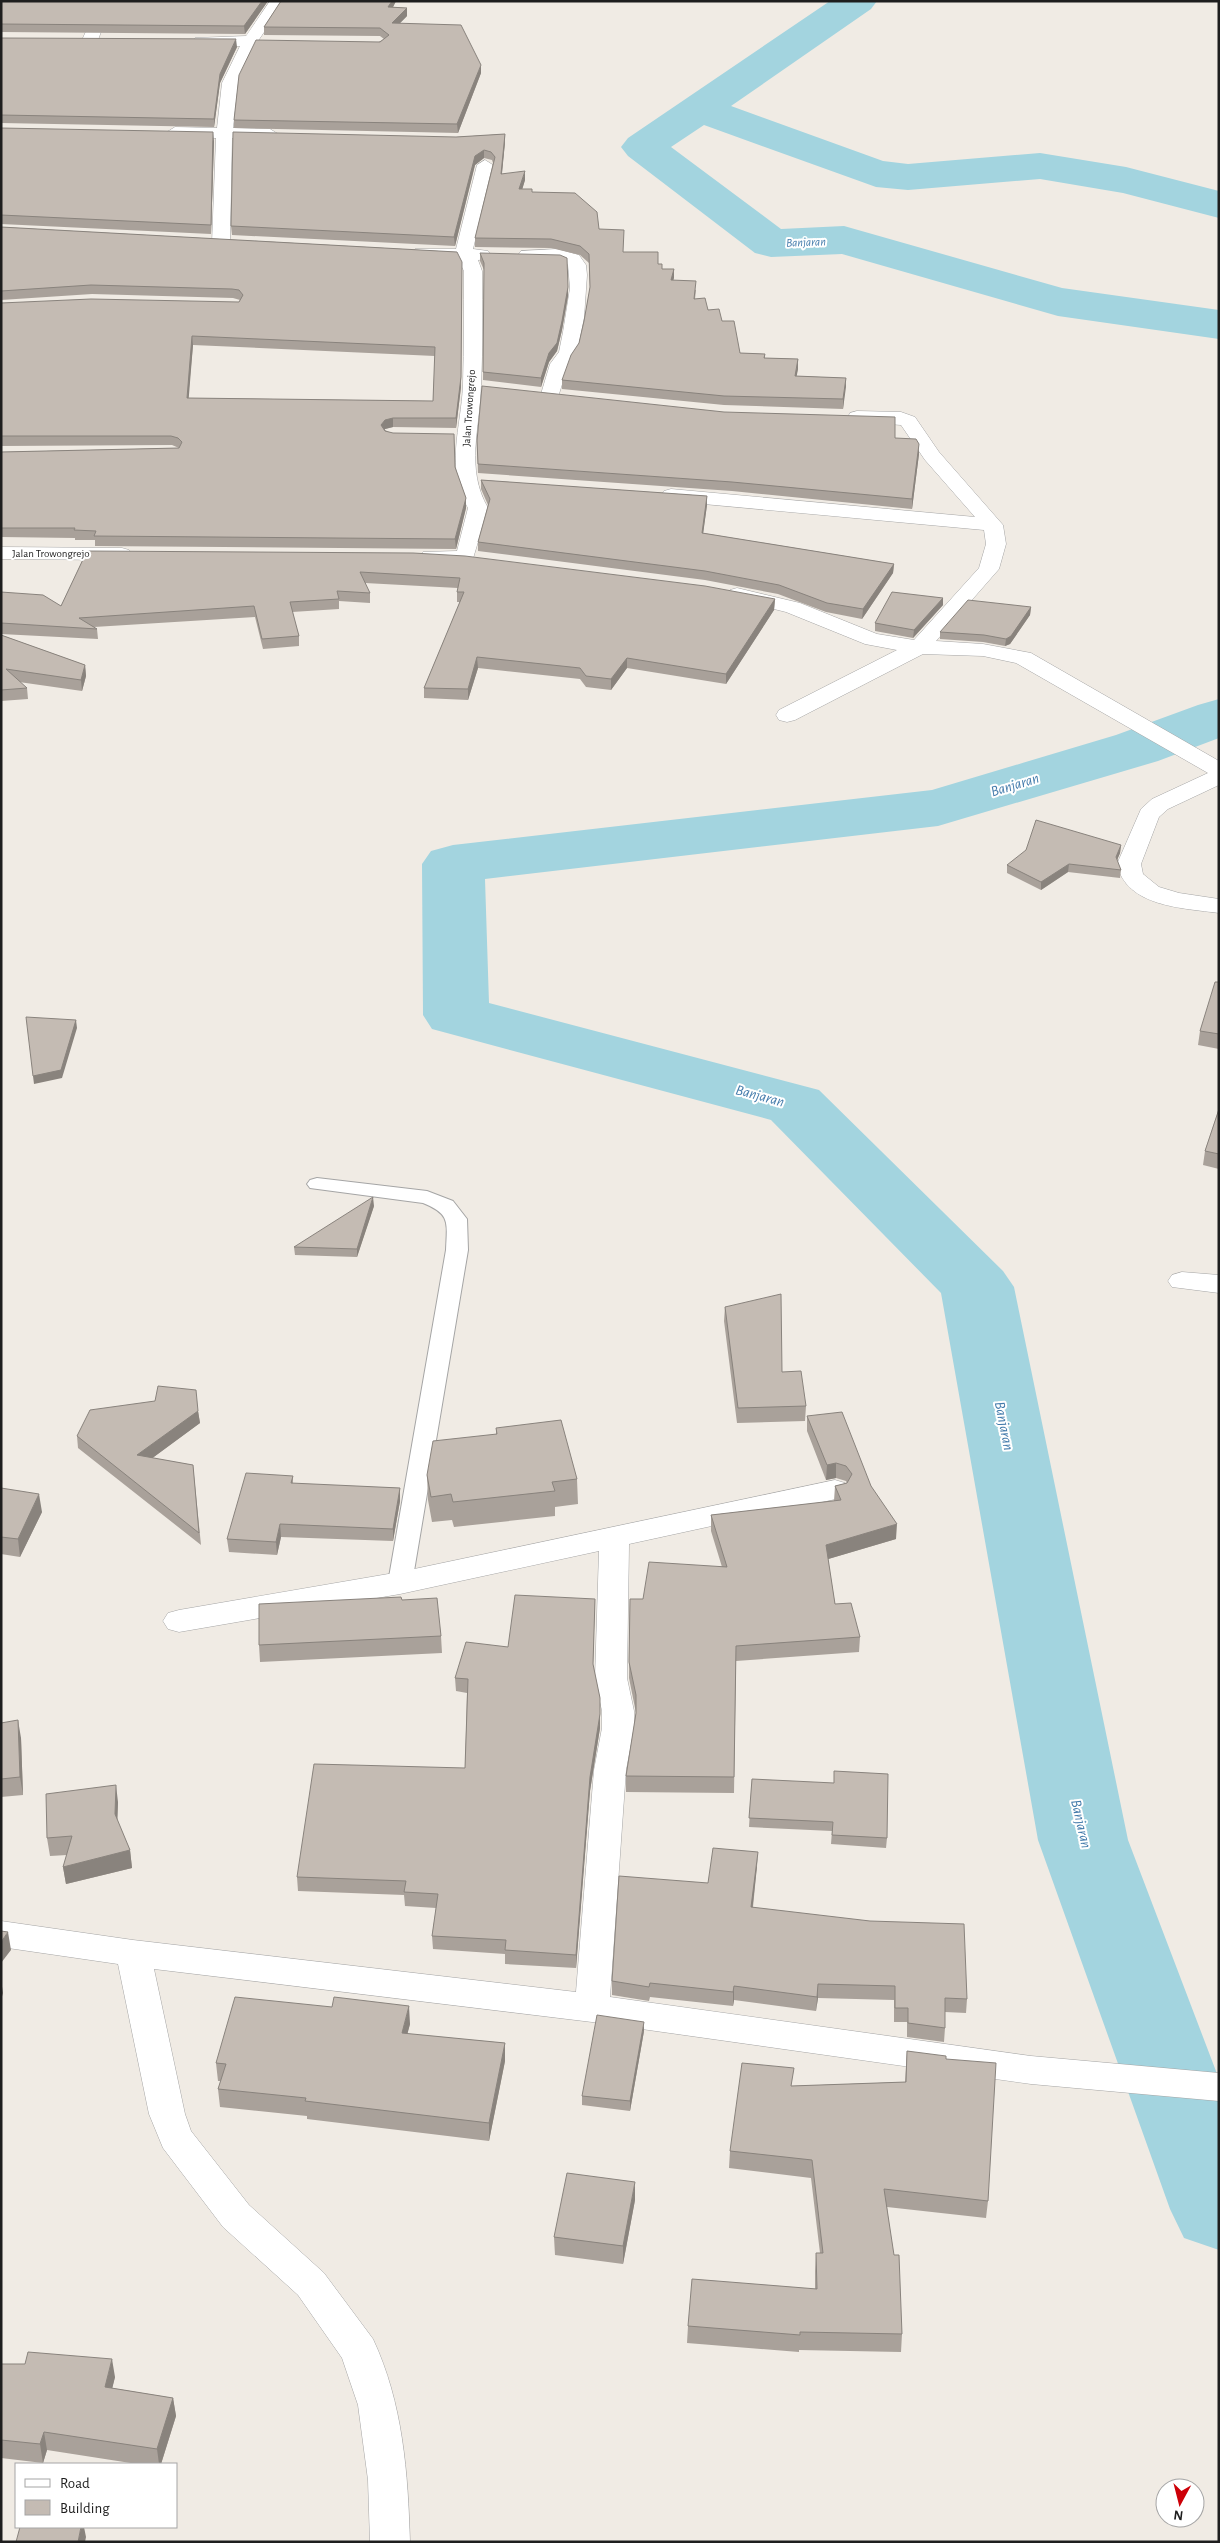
<svg xmlns="http://www.w3.org/2000/svg" width="1220" height="2543" viewBox="0 0 1220 2543" font-family="'Alegreya Sans',sans-serif">
<style>
.lines{fill:none;stroke-linecap:round;stroke-linejoin:round}
.river{fill:#a3d4df;fill-rule:evenodd}
.lane-casing{stroke:#a5a5a5;stroke-width:2}
.street-casing{stroke:#a5a5a5;stroke-width:1}
.lane{fill:#fff;fill-rule:evenodd}
.street{fill:#fff;fill-rule:evenodd}
.wall{fill:#a9a19a;fill-rule:evenodd}
.shaded-wall{fill:#89837d}
.building{fill:#c4bbb3;stroke:#89837d;fill-rule:evenodd}
.labels{text-anchor:middle;dominant-baseline:central;stroke-width:4;stroke-linejoin:round;paint-order:stroke}
.far-street-label{font-size:11px;fill:#1e1e1e;stroke:#fff}
.far-water-label{font-size:12px;font-style:italic;fill:#437bab;stroke:#fff}
.water-label{font-size:15px;font-style:italic;fill:#437bab;stroke:#fff}
</style>
<rect width="100%" height="100%" fill="#f0ebe4"/>
<g class="lines">
<!-- river -->
<path class="river" d="M830 1H877L871 9 731 106 883 161 908 164 1040 153 1126 167 1219 191V218L1123 193 1040 179 908 190 876 187 704 125 671 147 781 229 844 226 1062 288 1219 310V339L1058 316 842 254 771 257 755 253 628 156 621 147 628 138Z
M1219 699V738L1158 761 938 826 485 879 489 1003 819 1090 1003 1271 1014 1287 1128 1840 1219 2079V2250L1184 2238 1170 2209 1038 1840 941 1293 771 1120 432 1029 423 1015 422 864 431 851 453 845 932 790 1116 735 1198 705Z"/>
<defs>
<path id="lane" d="M317 1178 427 1191 453 1201 467 1219 468 1250 412 1583 408 1589 400 1591 392 1589 388 1583 446 1250C447 1223 451 1214 423 1203L310 1188 307 1184 310 1180Z"/>
<path id="street" d="M270 1H285L258 41 238 83 233 128 270 129 278 134 270 139 232 138 230 243 227 247H215L212 243 216 138 175 137 167 132 175 127 217 128 222 83 240 46H200L192 41 195 38 246 36Z
M99 14 106 18 98 40 90 45 85 43 82 40 92 18Z
M485 160 493 165 473 249 488 251 491 255 488 259 478 260 482 271C482 309 483 347 481 385 480 429 465 468 488 508L472 562C458 566 437 564 423 560L420 556 423 552 457 551 468 508C445 467 461 429 463 385 464 347 464 309 464 271L458 259 415 257 412 253 415 249H456L477 165Z
M557 249 579 255 586 265 587 275 584 318 577 352 568 365 559 394 557 398H543L541 394 550 364 559 352 563 332 570 288 568 265C557 254 535 262 521 259L518 255 521 251Z
M857 411 901 412 915 417 939 452 1003 525 1006 544 999 569 936 641 983 644 1031 653 1219 761V785L1168 809 1159 817 1141 864 1143 874 1159 887 1179 893 1219 899V913C1183 908 1126 907 1117 864L1141 809 1152 799 1208 773 1016 663 983 656 923 654 795 720 787 722 779 720 776 715 779 710 897 650 865 644 786 612 730 598 727 594 730 590 737 588 800 603 877 634 914 640 979 568 986 544 984 530 671 501 664 499 661 495 664 491 671 489 975 517 925 460 901 425 850 421 848 417 850 413Z
M1 547 122 548 129 550 132 554 129 558 122 560 1 559Z
M1182 1272 1219 1275V1293L1172 1287 1168 1281 1172 1275Z
M835 1480 845 1483 850 1490 845 1497 629 1544 627 1678 634 1711V1728L626 1770 610 1997 1031 2056 1219 2073V2101L1031 2084 592 2022 154 1969 185 2114 191 2131 249 2205 324 2273 373 2339C403 2403 408 2473 410 2542H370L368 2480 358 2405 342 2358 298 2295 223 2227 163 2148 149 2114 118 1964 1 1947V1921L133 1940 576 1992 594 1770 602 1728V1711L595 1678 599 1551 400 1594 179 1632 168 1629 163 1621 168 1613 179 1610 400 1572Z"/>
</defs>
<!-- lane casing -->
<use href="#lane" class="lane-casing"/>
<!-- street casing -->
<use href="#street" class="street-casing"/>
<!-- lane -->
<use href="#lane" class="lane"/>
<!-- street -->
<use href="#street" class="street"/>
</g>
<!-- wall -->
<path class="wall" d="M1 1H268L245 34 1 32Z
M281 1H396L393 7 407 8V16L400 23 481 73 458 133 234 128V120L384 39 380 36 264 35V27Z
M1 38 237 47 220 83 214 127 1 123Z
M1 128 214 141 211 234 1 224Z
M505 134V142L502 174 525 180 522 189 532 192 599 229 623 252 658 264 662 269H674L673 280 696 290 695 299 722 321 740 353 765 354V358L798 359V369L796 376 846 378 843 409 724 405 562 389V380L579 343 584 321 590 288 589 263 580 255 551 248 475 247V238L493 163 492 160 484 158 475 165 455 246 232 235 231 226 456 137Z
M1 227 457 252 461 387 456 428 393 427 385 429V430L455 467 466 498V508L456 549 95 546V540H75V538L1 537V452L179 448 172 445 1 446V303L239 302 240 300 233 298 92 294 1 300ZM193 345 435 356 433 401 188 398Z
M480 253 568 296 562 330 557 351 549 362 541 387 483 380 484 270 480 261Z
M895 438 919 454 912 509 732 491 478 473 477 441Z
M481 480 707 496V505L703 533 894 564 893 573 862 619 826 612 778 594 705 580 478 551V542L488 505 481 489Z
M87 551 775 599 774 610 726 684 627 668 611 690 586 687 580 679 478 668 468 700 424 698V688L460 602H457V592L458 588 365 583 370 593V603L339 601V609L292 612 299 636V646L263 649 255 617 94 627 97 629 98 639 1 634V592L61 606Z
M943 598V605L913 638 875 631V623Z
M1031 607 1030 615 1010 644 1005 646 983 642 940 639V632Z
M1 635 85 665 86 676 82 691 19 682 27 688 28 699 1 701Z
M1121 845 1120 853 1117 860 1121 870 1120 878 1068 872 1041 890 1007 873V865Z
M1219 982V1049L1198 1045 1200 1031Z
M1219 1109V1169L1203 1165 1205 1151Z
M374 1206 357 1257 295 1255 294 1247Z
M725 1307 782 1372 806 1406 805 1421 737 1423 724 1321Z
M198 1411 200 1423 152 1458 193 1465 201 1545 78 1448 77 1436Z
M807 1416 871 1486 896 1539 828 1559 835 1604 860 1637 859 1652 736 1661 734 1793 626 1792V1776L636 1713 629 1678 630 1599H643L722 1567 711 1531V1515L834 1501 835 1486 847 1483 846 1481 836 1478 826 1480 807 1431Z
M496 1428 577 1479 578 1504 555 1507V1516L454 1527 452 1520 432 1522 428 1500 427 1475 496 1434Z
M293 1476V1484L400 1488V1501L393 1541 281 1537 277 1555 229 1552 227 1539Z
M1 1488 42 1512 20 1557 1 1554Z
M595 1599 593 1666 600 1698V1728L590 1791 576 1968 505 1964V1954L433 1949 432 1936 436 1908 405 1906 404 1895 298 1891 297 1877 465 1768 467 1693 456 1691 455 1678 508 1647Z
M402 1600 441 1636 442 1653 260 1662 259 1645Z
M1 1723 21 1738 23 1795 1 1797Z
M752 1779 887 1838 886 1848 831 1844 832 1831 749 1827Z
M118 1802 117 1820 130 1850 132 1868 66 1884 63 1867 67 1855 50 1856 47 1838Z
M757 1866 753 1907 967 1999 966 2013 945 2012V2028L944 2042 907 2037V2022H894V2000L818 1998 816 2011 734 2000 733 2006 650 1997 649 2001 612 1995V1981L708 1883Z
M410 2024 407 2034 505 2043V2061L489 2141 307 2119V2116L220 2107 218 2089 221 2081H218L216 2063Z
M644 2031 630 2111 582 2105V2096Z
M907 2051 946 2059 988 2201 986 2218 887 2207 902 2334 901 2352 799 2350V2352L687 2343 688 2326 815 2289V2271L816 2253H820L811 2178 729 2168 730 2151 793 2086 905 2082Z
M635 2200 623 2264 555 2255 554 2237Z
M1 2364 115 2377 112 2388 173 2398 176 2416 161 2464H137L47 2450 43 2463 1 2458Z"/>
<!-- shaded-wall -->
<path class="shaded-wall" d="M262 1H268L245 34 244 26Z
M392 1H396L389 15 388 7Z
M407 8V16L392 31V23Z
M236 39 237 47 220 83 214 127V119L220 74Z
M481 65V73L458 133 457 124Z
M213 132 214 141 211 234V225Z
M505 134V142L501 182V174Z
M484 150V158L475 165 455 246 454 237 475 156Z
M525 171V180L520 197 519 189Z
M674 269V278L671 289V280Z
M462 271 461 387 456 428V418Z
M568 287V296L562 330 557 351 549 362 541 387V378Z
M192 336 193 345 188 407 187 398Z
M798 359V369L795 385V376Z
M846 378V387L843 409V399Z
M393 418V427L385 429 381 435V425L385 420Z
M919 444V454L912 509V499Z
M707 496V505L702 542V533Z
M466 498V508L456 549 455 539Z
M894 564 893 573 862 619 863 609Z
M943 598V605L913 638 914 630Z
M775 599 774 610 726 684V674Z
M1031 607 1030 615 1010 644 1005 646 1006 639Z
M477 657 478 668 468 700V689Z
M627 658V668L611 690V679Z
M85 665 86 676 82 691 81 680Z
M1121 845 1120 853 1115 865 1116 857Z
M1069 864 1068 872 1041 890V882Z
M76 1020 77 1028 62 1078 34 1084 33 1076Z
M373 1197 374 1206 357 1257V1249Z
M198 1411 200 1423 139 1468 137 1455Z
M836 1463V1478L826 1480 827 1465Z
M400 1488V1501L393 1541V1529Z
M39 1494 42 1512 20 1557 18 1539Z
M280 1524 281 1537 277 1555 276 1542Z
M897 1524 896 1539 825 1560 826 1545Z
M600 1714V1728L590 1791 576 1968V1955L590 1777Z
M18 1720 21 1738 23 1795 20 1777Z
M116 1785 118 1802 117 1832 115 1814Z
M130 1850 132 1868 66 1884 63 1867Z
M758 1852 757 1866 751 1921V1907Z
M8 1932 11 1950 1 1963V1942Z
M1 1980 3 1993 1 2000Z
M818 1984V1998L816 2011 817 1997Z
M734 1986V2000L733 2006V1992Z
M409 2006 410 2024 403 2051 402 2033Z
M644 2022V2031L630 2111V2101Z
M505 2043V2061L489 2141V2123Z
M635 2182V2200L623 2264V2246Z
M112 2359 115 2377 108 2406 105 2387Z
M173 2398 176 2416 161 2464H159L157 2449Z
M44 2432 47 2450 43 2463 40 2444Z
M81 2527H84L86 2537 85 2542H78Z"/>
<!-- building -->
<path class="building" d="M1 1H262L244 26 1 24Z
M281 1H392L388 7 407 8 392 23 461 25 481 65 457 124 234 120 239 75 256 40 380 42 389 35 380 28 264 27Z
M1 38 236 39 220 74 214 119 1 115Z
M1 128 213 132 211 225 1 215Z
M233 132 456 137 505 134 501 174 525 171 519 189H532V192L575 193 597 212 599 229 624 230 623 252H658V264H662V269H674L671 280 696 281 694 299 705 298 708 310 719 309 722 321H734L740 353 765 354 764 358 798 359 795 376 846 378 843 399 724 396 562 380 571 355 579 343 584 321 590 287 589 254 580 246 551 239 475 238 495 157 491 152 484 150 475 156 454 237 231 226Z
M1 227 457 252 462 262 461 377 456 418H393L385 420 381 425 385 431 393 433 454 434 455 467 466 498 455 539 94 536 96 531 74 530 75 528H1V452L179 448 182 442 178 438 171 436H1V303L91 299 239 302 243 295 239 290 232 289 91 285 1 291ZM192 336 435 347 433 401 187 398Z
M480 253 560 255 567 258 568 287 562 321 557 343 549 353 541 378 483 372 484 263Z
M482 386 724 412 895 417V438L916 439 919 444 912 499 732 482 478 464 477 441Z
M481 480 707 496 702 533 894 564 863 609 827 603 779 585 705 571 478 542 490 499Z
M87 551 413 553 465 556 705 586 775 599 726 674 627 658 611 679 586 676 580 668 477 657 468 689 424 688 464 592H457L460 578 360 572 370 593 337 591 339 599 290 602 299 636 262 639 254 606 79 618 97 629 1 623V592L43 595 61 606Z
M892 592 943 598 914 630 875 623Z
M968 600 1031 607 1011 636 1006 639 984 635 940 632Z
M1 635 85 665 81 680 6 669 27 688 1 690Z
M1036 820 1121 845 1116 857 1121 870 1069 864 1041 882 1007 865 1026 850Z
M1215 982H1219V1034L1200 1031Z
M26 1017 76 1020 61 1070 33 1076Z
M1219 1109V1154L1205 1151Z
M373 1197 357 1249 294 1247Z
M781 1294 782 1372 801 1371 806 1406 738 1408 725 1307Z
M158 1386 196 1390 198 1411 137 1455 193 1465 199 1533 77 1436 90 1410 155 1401Z
M842 1412 871 1486 897 1524 826 1545 835 1604 851 1603 860 1637 736 1646 734 1777 626 1776 636 1713V1695L629 1662 630 1599H643L649 1562 727 1567 711 1515 841 1500 835 1486 847 1483 852 1474 846 1466 836 1463 827 1465 807 1416Z
M561 1420 577 1479 552 1482 555 1491 453 1502 451 1494 431 1497 427 1475 433 1441 497 1434 496 1428Z
M246 1473 293 1476 291 1483 400 1488 393 1529 280 1524 276 1542 227 1539Z
M1 1488 39 1494 18 1539 1 1537Z
M515 1595 595 1599 593 1664 600 1698V1714L590 1777 576 1955 505 1950 506 1940 432 1936 438 1894 404 1892 406 1881 297 1877 314 1764 465 1768 468 1679 455 1678 466 1642 508 1647Z
M401 1597 402 1600 437 1598 441 1636 259 1645V1604Z
M18 1720 20 1777 1 1779V1723Z
M834 1771 888 1774 887 1838 832 1835 833 1822 749 1818 752 1779 834 1783Z
M116 1785 115 1814 130 1850 63 1867 72 1836 47 1838 46 1794Z
M713 1848 758 1852 751 1907 870 1921 964 1924 967 1999 945 1998V2028L908 2023V2008H895V1986L818 1984 817 1997 734 1986 733 1992 650 1983 649 1987 612 1981 619 1876 708 1883Z
M1 1931 8 1932 1 1942Z
M235 1997 332 2007 334 1997 409 2006 402 2033 505 2043 489 2123 305 2101 306 2098 218 2089 226 2064 216 2063Z
M597 2015 644 2022 630 2101 582 2096Z
M907 2051 946 2056V2059L996 2063 988 2201 884 2189 894 2255H899L902 2334 800 2332V2335L688 2326 692 2279 817 2289 816 2253H823L812 2160 730 2151 742 2063 794 2068 791 2086 906 2082Z
M567 2173 635 2182 623 2246 554 2237Z
M28 2352 112 2359 105 2387 173 2398 157 2449 44 2432 40 2444 1 2440V2364H25Z
M20 2527H81L78 2542H16Z"/>
<g class="labels">
<!-- far-street labels -->
<g class="far-street-label">
<text transform="translate(469 408) rotate(-86)">Jalan Trowongrejo</text>
<text x="51" y="553">Jalan Trowongrejo</text>
</g>
<!-- far-water labels -->
<g class="far-water-label">
<text transform="translate(806 242) rotate(-2)">Banjaran</text>
</g>
<!-- water labels -->
<g class="water-label">
<text transform="translate(1015 785) rotate(-17)">Banjaran</text>
<text transform="translate(760 1096) rotate(15)">Banjaran</text>
<text transform="translate(1004 1426) rotate(79)">Banjaran</text>
<text transform="translate(1081 1824) rotate(77)">Banjaran</text>
</g>
</g>
<!-- border -->
<rect width="1220" height="2543" fill="none" stroke="#1e1e1e" stroke-width="5"/>
<!-- legend -->
<rect x="15" y="2463" width="162" height="65" fill="#ffffff" stroke="#a5a5a5"/>
<rect x="25" y="2479" width="25" height="8" fill="#ffffff" stroke="#a5a5a5"/>
<text x="60" y="2488" font-size="15" fill="#1e1e1e">Road</text>
<rect x="25" y="2500" width="25" height="15" fill="#c4bbb3" stroke="#a5a5a5"/>
<text x="60" y="2513" font-size="15" fill="#1e1e1e">Building</text>
<!-- north arrow -->
<g transform="translate(1180 2503) rotate(187)"><circle r="24" fill="#ffffff" stroke="#a5a5a5"/>
<path d="M0-4L9 19L0 12L-9 19Z" fill="#cd0008"/>
<text y="-8" font-size="14" font-weight="bold" text-anchor="middle" fill="#1e1e1e">N</text>
</g>
</svg>
